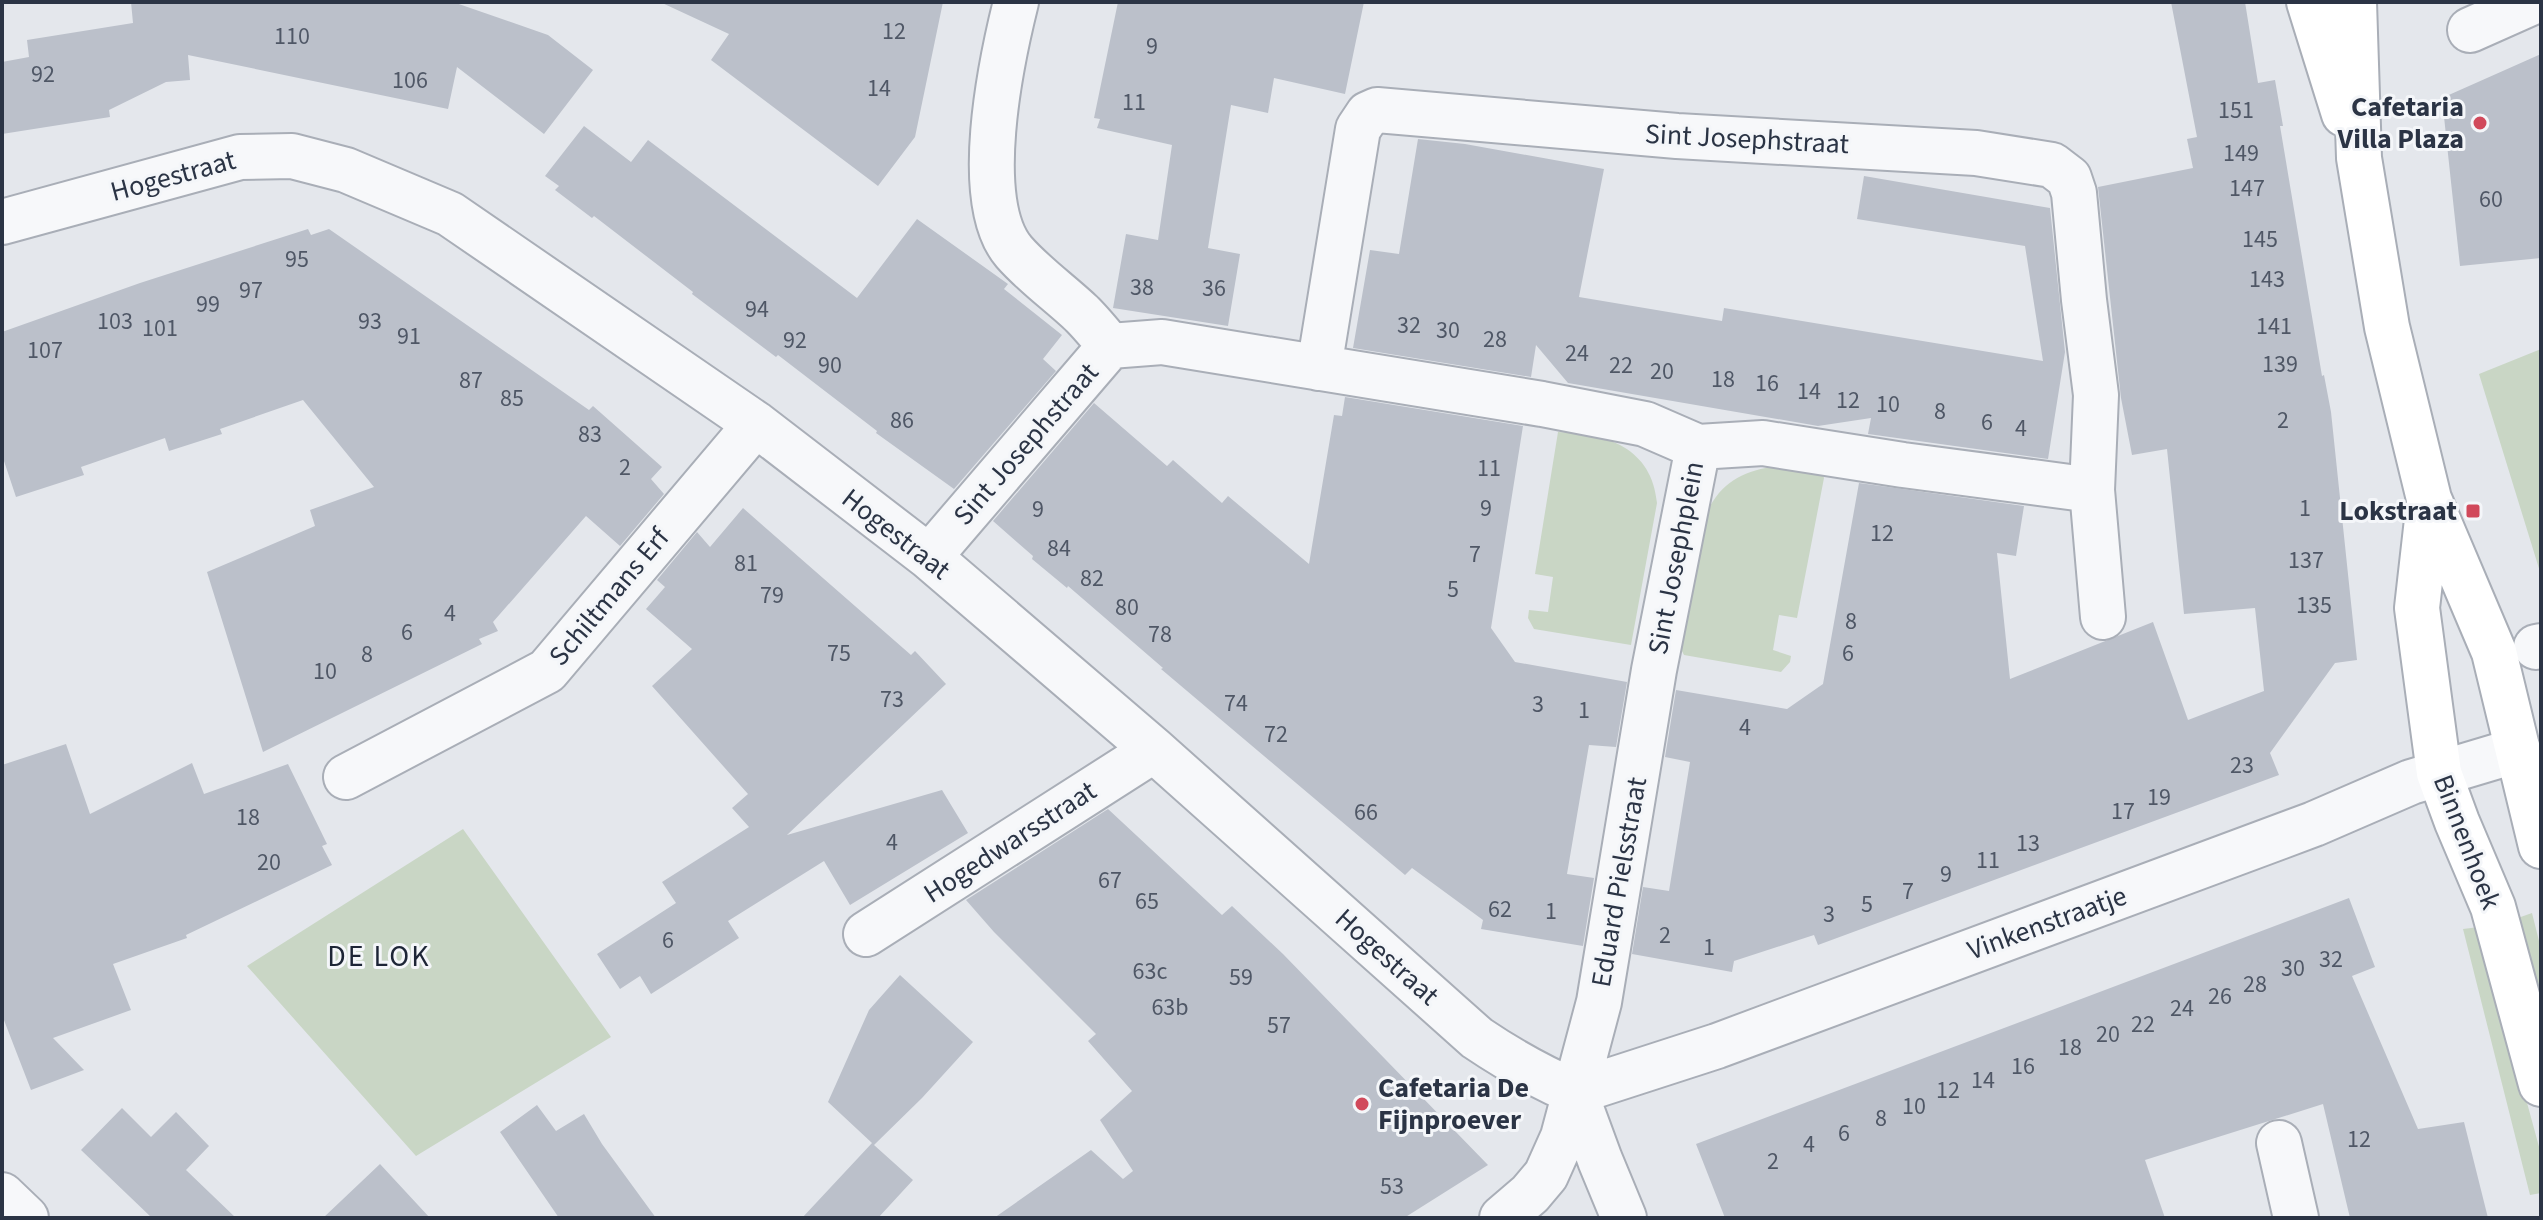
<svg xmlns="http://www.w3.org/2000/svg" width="2543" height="1220" viewBox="0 0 2543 1220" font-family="'Source Sans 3',sans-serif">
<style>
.green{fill:#c9d6c5}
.building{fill:#bbc0ca}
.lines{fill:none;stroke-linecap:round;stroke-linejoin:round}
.street-casing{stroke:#a9aeb7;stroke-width:48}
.secondary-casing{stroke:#a9aeb7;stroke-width:48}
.street{stroke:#f7f8fa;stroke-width:44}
.secondary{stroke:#fff;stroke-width:44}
.poi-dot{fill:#d1495b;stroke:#f4f6f9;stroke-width:3}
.labels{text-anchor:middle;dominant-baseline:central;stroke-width:6;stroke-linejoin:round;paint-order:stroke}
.number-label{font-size:24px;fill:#4f5766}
.poi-label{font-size:28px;font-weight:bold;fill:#2b3445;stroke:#f4f6f9;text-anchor:end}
.street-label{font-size:28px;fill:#2b3445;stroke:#f4f6f9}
.neighbourhood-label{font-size:30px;letter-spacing:2px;fill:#1d2536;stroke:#f4f6f9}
</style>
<rect width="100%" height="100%" fill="#e4e7ec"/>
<!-- green -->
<path class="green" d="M2541 349V575L2479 374Z
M1558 432C1607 433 1652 448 1657 503L1631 645 1534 629 1528 618 1529 610 1548 612 1553 577 1535 574Z
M1771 467 1823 475 1824 478 1797 618 1779 615 1773 650 1791 656 1790 662 1781 672 1684 655 1681 649 1705 518C1716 487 1739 472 1771 467Z
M463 829 611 1037 416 1156 247 966Z
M2532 913 2541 949V1021L2515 919Z
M2479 927 2541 1154V1193L2530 1195 2463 929Z"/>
<!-- building -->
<path class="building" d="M131 2H453L548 35 593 70 544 134 457 67 448 109 188 55 190 80 166 82 109 110 110 117 2 134V62L29 57 27 40 133 23Z
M660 2H943L915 137 878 186 711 60 729 34Z
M1118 2H1364L1345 94 1274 78 1268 113 1231 105 1208 248 1240 254 1228 326 1113 308 1126 234 1158 240 1172 145 1097 128 1100 119 1094 118Z
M2171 2H2245L2258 83 2275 80 2283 126H2280L2322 376 2324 375 2331 412 2357 660 2335 663 2270 753 2279 775 1818 945 1814 935 1734 961 1732 972 1632 954 1643 887 1669 891 1690 762 1665 757 1676 690 1787 709 1823 684 1859 483 2024 506 2016 556 1997 553 2010 679 2153 622 2188 720 2264 691 2255 608 2184 614 2167 449 2132 455 2121 398 2098 187 2193 168 2187 139 2197 137Z
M2541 54V258L2460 266 2442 98Z
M584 126 631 162 648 140 857 298 917 219 1008 284 1004 289 1062 335 1043 359 1056 371 954 489 876 433 877 431 778 355 776 357 692 294 693 292 594 216 592 218 555 190 559 186 545 176Z
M1418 139 1465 144 1604 169 1579 297 1722 321 1724 308 2043 361 2025 246 1857 219 1864 176 2050 208 2065 352 2048 459 1868 434 1871 418 1818 426 1568 383 1536 345 1531 377 1353 348 1370 250 1399 254Z
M308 229 311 235 329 229 589 410 593 406 662 467 651 479 664 494 620 546 586 516 493 622 498 631 479 639 482 644 263 752 207 572 315 526 310 510 374 487 303 400 220 429 222 434 169 451 165 438 81 467 84 475 16 497 2 455V332L140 283Z
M1345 397 1523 426 1491 628 1515 662 1627 682 1616 747 1589 745 1567 874 1594 878 1583 946 1481 929 1483 920 1412 868 1405 875 1161 669 1163 668 1068 586 1067 588 1032 559 1033 556 993 521 1094 403 1167 466 1173 460 1222 503 1228 496 1309 564 1334 415 1342 416Z
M743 508 911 655 915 651 946 684 787 835 942 790 968 833 850 905 824 861 728 921 739 938 651 994 640 976 620 989 597 954 676 903 662 882 749 827 732 808 748 794 652 686 692 649 646 609 665 587 657 580 697 532 710 547Z
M66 744 90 814 192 763 204 794 288 764 327 844 322 846 332 865 186 935 187 938 113 964 131 1010 53 1038 84 1070 31 1090 2 1015V765Z
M1108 809 1222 915 1232 906 1283 954 1488 1165 1404 1218H994L1091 1150 1123 1179 1133 1171 1100 1120 1132 1091 1088 1041 1096 1034 994 932 966 900Z
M2349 898 2375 967 2352 976 2418 1129 2464 1122 2488 1218H2350L2323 1104 2145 1160 2165 1218H1725L1696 1144Z
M900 975 973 1042 922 1098 874 1145 913 1180 878 1218H802L872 1143 828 1102 869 1010Z
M537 1105 556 1131 584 1114 602 1144 656 1218H559L500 1132Z
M122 1108 151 1137 176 1112 209 1146 186 1170 236 1218H152L81 1150Z
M380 1164 430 1218H323Z"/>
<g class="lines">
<defs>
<path id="street" d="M1016 2C1001 62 971 202 1014 252 1034 275 1060 293 1082 314 1092 324 1101 335 1110 346
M2470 30 2533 2
M2 222 240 157 292 156 346 170 450 214 756 424 929 557 1154 750 1477 1038C1508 1059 1540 1077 1575 1092L1600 1160 1624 1218
M1319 368 1358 129 1368 114 1377 110 1677 136 1976 153 2052 165 2069 178 2074 193 2084 300 2096 395 2092 490 2103 617
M929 557 1110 346 1162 342 1542 404 1645 424 1698 447 1763 443 1903 465 2092 490
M2536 647 2541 646
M346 777 547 671 756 424
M866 934 1154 750
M1575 1092 1717 1046 2314 824 2411 782 2518 750
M2279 1143 2296 1218
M2 1195 26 1218
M1502 1218 1530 1194 1546 1175 1563 1137 1599 1002 1654 670 1698 447"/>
<path id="secondary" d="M2309 2 2344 114
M2354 2 2359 158 2387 327 2429 499 2494 652 2541 846
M2429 502 2417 608 2439 773 2457 822 2493 907 2541 1084"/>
</defs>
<!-- street casing -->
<use href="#street" class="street-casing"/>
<!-- secondary casing -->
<use href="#secondary" class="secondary-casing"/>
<!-- street -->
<use href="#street" class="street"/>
<!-- secondary -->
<use href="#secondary" class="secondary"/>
</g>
<!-- markers -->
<g class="poi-dot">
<circle cx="2480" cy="123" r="8"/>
<rect x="2465" y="503" width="16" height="16" rx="4"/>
<circle cx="1362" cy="1104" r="8"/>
</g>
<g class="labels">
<!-- number labels -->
<g class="number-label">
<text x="894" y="31">12</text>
<text x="292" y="36">110</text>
<text x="1152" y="46">9</text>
<text x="43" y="74">92</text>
<text x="410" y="80">106</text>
<text x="879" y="88">14</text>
<text x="1134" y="102">11</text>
<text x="2236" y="110">151</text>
<text x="2241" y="153">149</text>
<text x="2247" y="188">147</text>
<text x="2491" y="199">60</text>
<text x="2260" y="239">145</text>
<text x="297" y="259">95</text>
<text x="2267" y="279">143</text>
<text x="1142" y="287">38</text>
<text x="1214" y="288">36</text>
<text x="251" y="290">97</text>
<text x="208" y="304">99</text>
<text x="757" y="309">94</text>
<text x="115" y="321">103</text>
<text x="370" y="321">93</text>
<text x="1409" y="325">32</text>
<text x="2274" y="326">141</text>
<text x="160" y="328">101</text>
<text x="1448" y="330">30</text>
<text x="409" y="336">91</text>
<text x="1495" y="339">28</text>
<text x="795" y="340">92</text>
<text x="45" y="350">107</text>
<text x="1577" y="353">24</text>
<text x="2280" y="364">139</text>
<text x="830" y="365">90</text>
<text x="1621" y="365">22</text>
<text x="1662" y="371">20</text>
<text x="1723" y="379">18</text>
<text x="471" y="380">87</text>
<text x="1767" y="383">16</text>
<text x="1809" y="391">14</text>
<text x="512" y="398">85</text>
<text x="1848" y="400">12</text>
<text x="1888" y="404">10</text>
<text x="1940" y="411">8</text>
<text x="902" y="420">86</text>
<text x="2283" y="420">2</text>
<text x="1987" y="422">6</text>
<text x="2021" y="428">4</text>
<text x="590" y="434">83</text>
<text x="625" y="467">2</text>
<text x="1489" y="468">11</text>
<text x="1486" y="508">9</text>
<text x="2305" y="508">1</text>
<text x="1038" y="509">9</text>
<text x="1882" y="533">12</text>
<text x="1059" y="548">84</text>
<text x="1475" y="554">7</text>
<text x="2306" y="560">137</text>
<text x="746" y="563">81</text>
<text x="1092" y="578">82</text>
<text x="1453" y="589">5</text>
<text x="772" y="595">79</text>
<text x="2314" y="605">135</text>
<text x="1127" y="607">80</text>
<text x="450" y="613">4</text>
<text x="1851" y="621">8</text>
<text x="407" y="632">6</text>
<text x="1160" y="634">78</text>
<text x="839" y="653">75</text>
<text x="1848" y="653">6</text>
<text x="367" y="654">8</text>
<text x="325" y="671">10</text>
<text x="892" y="699">73</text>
<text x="1236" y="703">74</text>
<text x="1538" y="704">3</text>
<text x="1584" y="710">1</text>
<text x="1745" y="727">4</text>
<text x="1276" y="734">72</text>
<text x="2242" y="765">23</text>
<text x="2159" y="797">19</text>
<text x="2123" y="811">17</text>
<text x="1366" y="812">66</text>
<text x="248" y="817">18</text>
<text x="892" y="842">4</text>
<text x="2028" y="843">13</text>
<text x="1988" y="860">11</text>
<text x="269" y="862">20</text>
<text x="1946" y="874">9</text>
<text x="1110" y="880">67</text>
<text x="1908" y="891">7</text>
<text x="1147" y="901">65</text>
<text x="1867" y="904">5</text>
<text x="1500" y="909">62</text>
<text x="1551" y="911">1</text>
<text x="1829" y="914">3</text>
<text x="1665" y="935">2</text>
<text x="668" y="940">6</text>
<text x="1709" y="947">1</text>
<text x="2331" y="959">32</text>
<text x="2293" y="968">30</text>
<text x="1150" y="971">63c</text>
<text x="1241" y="977">59</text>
<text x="2255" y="984">28</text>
<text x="2220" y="996">26</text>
<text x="1170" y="1007">63b</text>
<text x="2182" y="1008">24</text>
<text x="2143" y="1024">22</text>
<text x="1279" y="1025">57</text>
<text x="2108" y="1034">20</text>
<text x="2070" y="1047">18</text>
<text x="2023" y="1066">16</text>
<text x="1983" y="1080">14</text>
<text x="1948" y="1090">12</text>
<text x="1914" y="1106">10</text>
<text x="1881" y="1118">8</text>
<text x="1844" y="1133">6</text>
<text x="2359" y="1139">12</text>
<text x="1809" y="1144">4</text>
<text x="1773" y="1161">2</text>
<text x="1392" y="1186">53</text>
</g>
<!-- poi labels -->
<g class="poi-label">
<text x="2464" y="107">Cafetaria<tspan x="2464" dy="32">Villa Plaza</tspan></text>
<text x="2457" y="511">Lokstraat</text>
<text x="1378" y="1088" text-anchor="start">Cafetaria De<tspan x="1378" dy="32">Fijnproever</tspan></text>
</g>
<!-- street labels -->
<g class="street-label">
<text transform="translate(1747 139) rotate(3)">Sint Josephstraat</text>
<text transform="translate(173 176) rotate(-15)">Hogestraat</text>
<text transform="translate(1026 444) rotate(-49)">Sint Josephstraat</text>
<text transform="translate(896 534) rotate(38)">Hogestraat</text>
<text transform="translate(1676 558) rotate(-79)">Sint Josephplein</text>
<text transform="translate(609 597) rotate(-50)">Schiltmans Erf</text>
<text transform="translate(1010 842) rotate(-33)">Hogedwarsstraat</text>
<text transform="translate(2467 842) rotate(69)">Binnenhoek</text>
<text transform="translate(1619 882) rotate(-80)">Eduard Pielsstraat</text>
<text transform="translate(2047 923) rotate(-20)">Vinkenstraatje</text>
<text transform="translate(1387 957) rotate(42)">Hogestraat</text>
</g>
<!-- neighbourhood labels -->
<g class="neighbourhood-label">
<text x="379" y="956">DE LOK</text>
</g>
</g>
<!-- border -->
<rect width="2543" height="1220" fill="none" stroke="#2b3445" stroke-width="8"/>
</svg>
